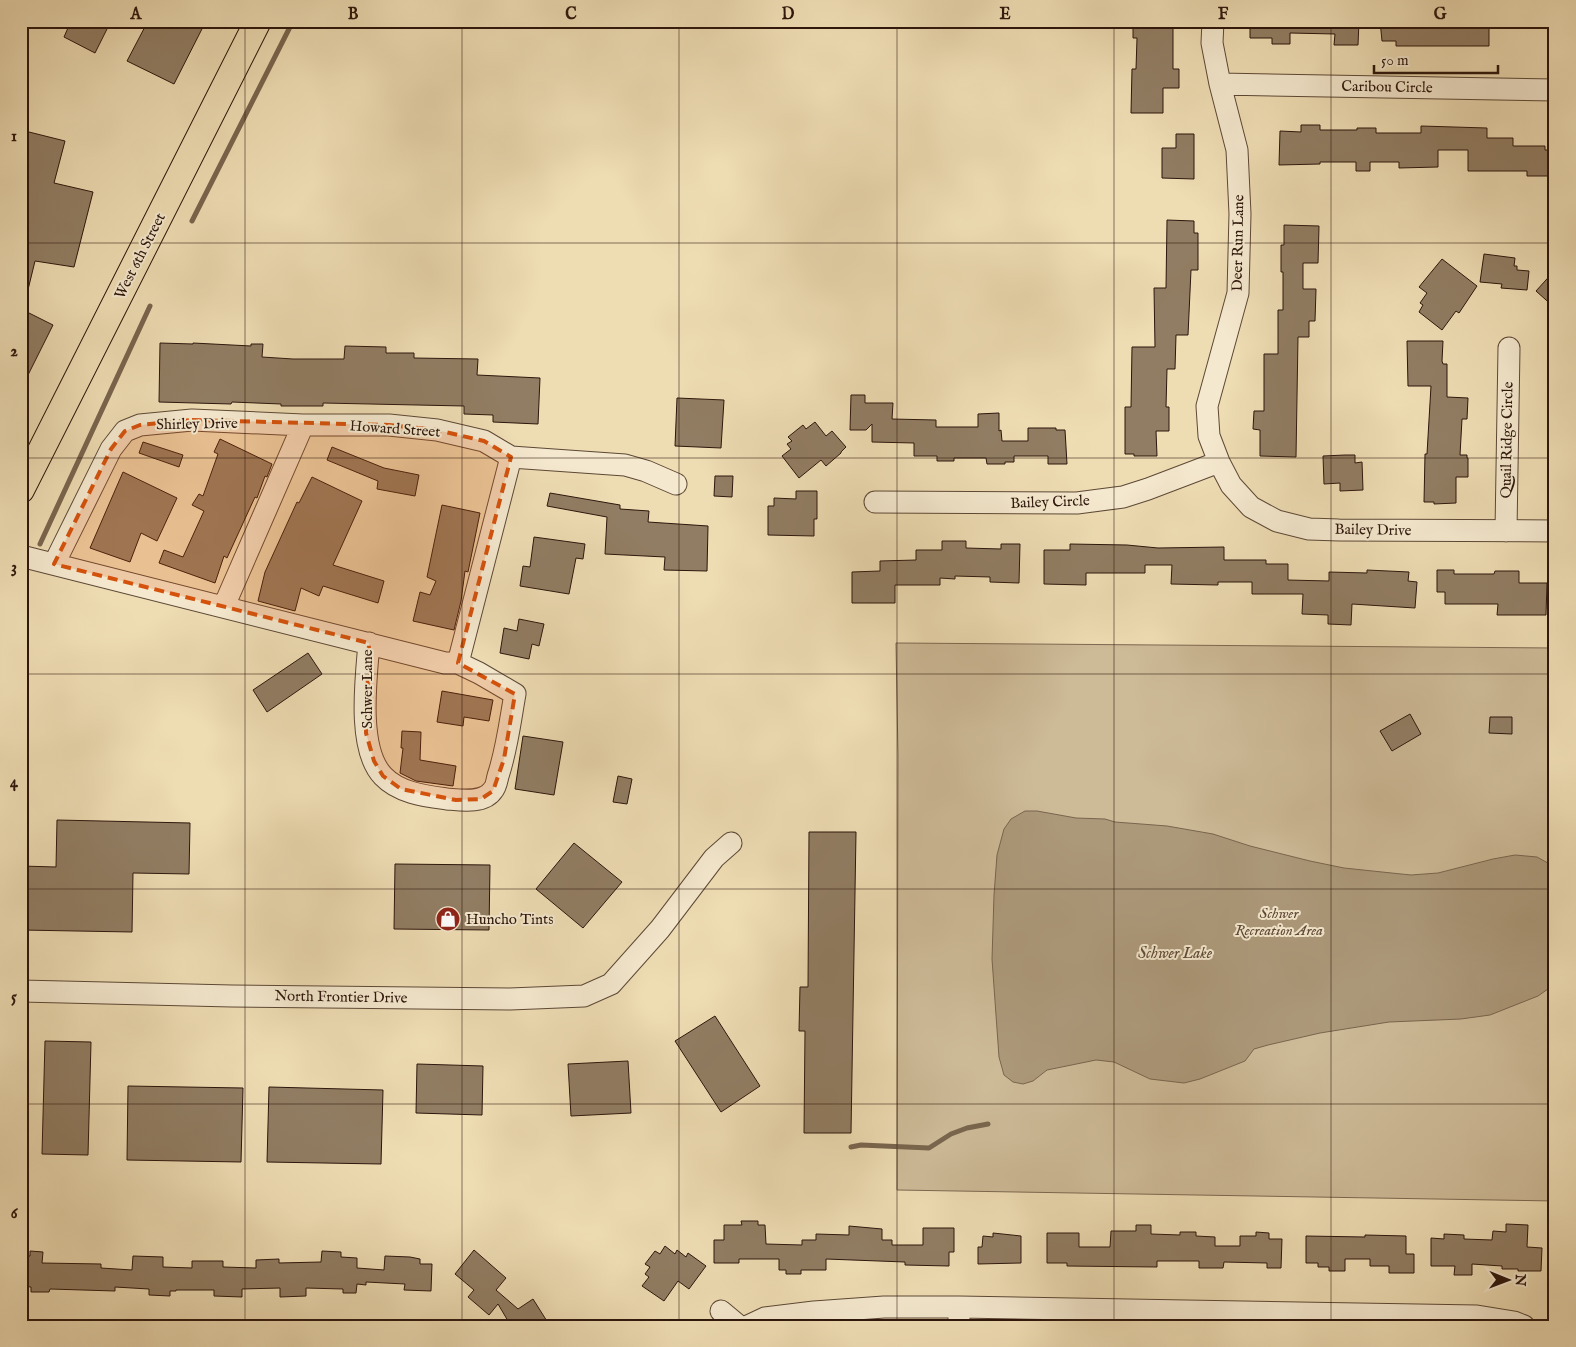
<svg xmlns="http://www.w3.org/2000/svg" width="1576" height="1347" viewBox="0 0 1576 1347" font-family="'IM FELL English',serif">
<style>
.green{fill:#cdba97;stroke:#7d6852}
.water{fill:#ac997a;stroke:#79654e}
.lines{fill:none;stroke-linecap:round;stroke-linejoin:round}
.stream{stroke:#79654e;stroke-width:5}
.building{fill:#917d63;stroke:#2d160c}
.minor-casing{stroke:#5d4836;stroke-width:23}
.major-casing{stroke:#2d160c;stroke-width:28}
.minor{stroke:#f4e8ce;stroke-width:21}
.major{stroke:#eedcb3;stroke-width:26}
.marked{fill:#d5520c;fill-opacity:0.2;stroke:#d5520c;stroke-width:4;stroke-dasharray:10 6;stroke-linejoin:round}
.grid{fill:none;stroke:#2d160c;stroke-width:1;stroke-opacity:0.55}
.labels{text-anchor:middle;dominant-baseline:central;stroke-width:4;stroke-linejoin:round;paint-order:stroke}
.street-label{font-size:15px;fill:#2d160c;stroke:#f4e8ce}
.park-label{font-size:15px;font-style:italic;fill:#5d4736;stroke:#f4e8ce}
.poi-label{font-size:15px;fill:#2d160c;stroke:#f4e8ce;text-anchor:start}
.water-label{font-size:16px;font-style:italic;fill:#604a38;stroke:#f4e8ce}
.neatline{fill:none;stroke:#2d160c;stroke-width:2}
.grid-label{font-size:16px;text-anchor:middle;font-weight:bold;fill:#2d160c}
</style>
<rect width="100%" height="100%" fill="#eedcb3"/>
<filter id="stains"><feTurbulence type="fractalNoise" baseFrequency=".004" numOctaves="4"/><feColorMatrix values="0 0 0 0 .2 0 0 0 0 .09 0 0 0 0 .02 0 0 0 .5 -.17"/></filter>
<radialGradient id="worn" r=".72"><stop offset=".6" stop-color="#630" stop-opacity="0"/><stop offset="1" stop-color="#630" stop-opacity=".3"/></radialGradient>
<!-- green -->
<path class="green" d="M896 643 1555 648V1201L897 1190 898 756Z"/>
<!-- water -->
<path class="water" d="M1025 811H1037L1076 818 1105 819 1115 822 1167 826 1213 834 1250 846 1310 861 1344 868 1382 872 1411 875 1438 873 1493 859 1515 855 1537 857 1555 867V984L1538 996 1490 1015 1461 1019 1389 1022 1320 1033 1268 1045 1254 1049 1245 1061 1200 1079 1184 1083 1150 1079 1114 1062 1096 1060 1047 1070 1033 1081 1023 1084 1013 1082 1004 1075 999 1057 992 959 994 895 997 855 1004 829 1011 819Z"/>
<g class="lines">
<!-- stream -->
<path class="stream" d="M192 221 293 21
M40 544 150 306
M851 1147 861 1145 929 1148 951 1134 967 1128 988 1124"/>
</g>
<!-- building -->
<path class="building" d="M71 21H111L95 53 64 37Z
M148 21H206L174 84 127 61Z
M1133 21H1170V28H1173V69H1179V88H1163V113H1131L1132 69H1136L1137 38H1133Z
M1250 21H1359L1358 45H1334L1335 34 1290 33V44H1272V38H1250Z
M1380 21H1414V23H1441V21H1489V46H1396V41H1382Z
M1301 125H1320V130H1357V128H1376V133H1421V126L1487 128V138H1513V146H1545V150H1555V176H1527V171H1468V150H1438V167L1399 168V162H1370V171H1356V162H1320V164L1279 165 1280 131 1301 132Z
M21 130 65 141 54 183 93 192 74 267 35 261 26 298H21Z
M1176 134H1194V179L1162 178V148H1176Z
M1167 220 1194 221V233H1198V270H1191L1188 335H1176L1175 369H1167L1166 407H1169V431H1156L1157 456H1134V454H1125V407H1131L1132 347H1155L1154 288H1166Z
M1284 225 1319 226 1318 263H1303V289H1316L1315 321H1309V337H1298L1296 457 1260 456V430L1253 429 1254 411H1264V354H1278V310H1283V272H1281V245H1284Z
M1484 254 1515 258 1514 266H1517V270L1529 271 1527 290 1501 288 1502 284 1480 282Z
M1442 259 1477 286 1459 313 1456 311 1442 330 1419 312 1423 305 1420 303 1427 293 1419 287Z
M1555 270V308L1536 291Z
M21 309 53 325 21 389Z
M1407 341H1443L1442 361 1443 364H1447V397L1468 398 1467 419H1462L1460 455H1467V458H1468V477H1456V503L1434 504V502H1424L1425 454H1427L1431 386H1408Z
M160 343 193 344V343L251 346V344H263L262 357 293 359H344L345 346 386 347V353H414V358L478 359 477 375 540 378 538 424 493 422V415L464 414V406L323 403V406H281V404L232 402 231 404 159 402Z
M851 395H865V403H893L892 419 936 420V427H978V414L999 413V431L1001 430 1002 441H1028V428H1056V430H1065L1067 464H1048V456H1014V462H1005V464H987L986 458H954V461H937V456H914V443L872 442V424L866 430H850Z
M677 398 724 400 721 448 675 446Z
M815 422 826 436 832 431 846 447 841 452V453L826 466 821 460 799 478 782 456 791 449 787 444 792 441 788 437 803 425 806 429Z
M220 439 272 464 267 477 265 476 257 498 255 497 227 558 224 556 215 583 159 563 164 550 183 557 204 511 192 505 199 494 203 496 218 454 214 452Z
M143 442 183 455 179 467 139 453Z
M332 447 384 468 419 475 415 496 377 489 378 481 327 460Z
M1345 455H1355V463L1362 462 1363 490 1340 491V483L1324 484 1323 456Z
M123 472 177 498 157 541 141 533 130 562 90 548Z
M715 476H733L732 497 714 496Z
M312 477 362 501 333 565 384 581 378 603 323 586 319 596 301 588 295 611 258 601 265 572 297 502 299 503Z
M796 491H817V519H814V536L768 535V506H774V498L796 499Z
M550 493 620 505V509L649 511 648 522 708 526 707 571 664 570 665 557 605 554 607 517 547 506Z
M442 505 480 513 468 572 465 571 461 601 454 630 413 621 420 592 430 595 436 581 427 577Z
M534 537 585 544 583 559 576 558 569 594 520 586 523 566 530 567Z
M942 541H966V548L1001 549V544H1020L1019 583 990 582V577L955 576V579L940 578V585H895V603H852V572L880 571V561L916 560V550H942Z
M1070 544 1127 545 1158 548 1224 547V560H1266V564H1288V580L1329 581V572L1367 573V570L1409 572 1408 581 1417 582 1415 608 1352 604 1351 625 1328 624V615L1302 614 1303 594H1252V582H1218V585L1171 584 1172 565H1145V573H1086V585L1044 584V550H1070Z
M1437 570H1454V574H1494L1495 571H1519V583H1547L1546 615H1497L1498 604H1445V592H1437Z
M519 619 544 624 539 646 532 644 529 659 500 653 504 628 517 631Z
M308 653 322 674 267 712 253 690Z
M442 691 493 700 489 721 464 717 463 726 437 722Z
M1410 714 1421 734 1392 751 1380 731Z
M1490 717H1512V734L1489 733Z
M402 731 421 732 420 760 456 766 453 786 416 781 400 773 403 748H401Z
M523 736 563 742 554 795 515 789Z
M618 776 632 779 627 804 613 802Z
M57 820 190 823 189 874 133 873 132 932 21 930V866L56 867Z
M809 832H856L851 1133H804L805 1031H799L800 987H808Z
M574 843 622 882 583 928 536 889Z
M395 864 490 865 489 930 394 929Z
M715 1016 760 1086 721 1112 675 1041Z
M45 1041 91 1042 88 1155 42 1154Z
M628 1061 631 1113 571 1116 568 1064Z
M417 1064 483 1066 482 1115 416 1113Z
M128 1086 243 1088 241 1162 127 1160Z
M269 1087 383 1090 381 1164 267 1162Z
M741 1221H758V1225H765L766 1244 802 1245V1240H816V1234L849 1235V1226L882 1229V1240H892V1245H923V1228H954V1252H949V1266L905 1265V1262L826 1259V1270H801V1274H786V1270H779V1259H739V1263H714V1240H724V1225H742Z
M1506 1224 1528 1225 1527 1247 1542 1248 1541 1271H1518V1269H1502V1266L1472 1264V1275H1454L1455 1266H1431V1238L1444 1239V1234L1464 1235V1239L1492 1240 1493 1231 1506 1232Z
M1136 1225H1151V1234L1180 1235V1232H1196V1236L1215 1237V1246H1240V1236H1256V1232L1269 1233V1239H1282L1281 1268H1267V1263L1224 1262 1223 1268H1199V1261H1157V1267L1067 1266V1263H1047V1233H1079V1247H1110L1111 1231H1136Z
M993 1233 1021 1236V1263L978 1264V1247H982L983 1236 993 1237Z
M1365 1235 1406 1236V1254H1414V1273H1389V1266H1370V1259H1345V1271H1329V1267H1318V1263H1306V1236L1365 1237Z
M665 1246 675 1254 677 1250 686 1257 688 1253 706 1266 689 1289 678 1281 664 1301 642 1286 649 1277 645 1274 650 1267 645 1264 655 1251 660 1254Z
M474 1250 506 1278 496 1290 518 1309 533 1299 550 1326H511L498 1304 489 1315 468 1297 474 1290 455 1274Z
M30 1251 43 1252 42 1263 101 1264V1268L132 1270 133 1256 163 1257V1267L192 1268V1261H223V1267L256 1268V1260L279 1259V1263L321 1262 322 1251 341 1252V1257L357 1258V1268L384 1270 385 1256 410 1257 420 1259V1264H432L431 1291 404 1290 405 1284 366 1282V1285L357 1284 356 1293H343V1289L306 1288V1296L280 1297V1288L242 1289V1297L214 1296V1290H176V1291H170V1296L149 1295V1289L115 1287V1291L50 1289 49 1292H31V1287L21 1286V1256H30Z"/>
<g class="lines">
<defs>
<path id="minor" d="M1213 21 1212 43 1220 84 1237 150 1240 214 1238 293 1207 406 1209 436 1219 462 1231 485 1251 507 1277 521 1309 529 1339 530 1555 531
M1220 84 1555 90
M875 502 1077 503 1123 497 1148 489 1219 462
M1506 531 1509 348
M21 556 445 663H458L511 457
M54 564 111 449 125 431 140 425 192 420 303 425H389L437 430 484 441 511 457 625 465 646 471 676 484
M224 606 303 425
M369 643C366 679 357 749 383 776 399 793 425 796 447 799 460 800 484 804 493 790 496 787 497 780 498 776 507 749 510 722 515 694L479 673 458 663
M21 991 232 996 510 999 584 996 611 984 660 929 714 858 731 843
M721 1311 739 1326
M748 1326 765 1318 814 1312 884 1307H959L1477 1316 1514 1322 1524 1326
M959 1326V1307"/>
<path id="major" d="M21 490 258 21"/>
</defs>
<!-- minor casing -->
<use href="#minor" class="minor-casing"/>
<!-- major casing -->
<use href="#major" class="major-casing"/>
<!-- minor -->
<use href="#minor" class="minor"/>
<!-- major -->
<use href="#major" class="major"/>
</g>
<!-- marked area -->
<path class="marked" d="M192 420 389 425 437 430 484 441 511 457 458 663 515 694 504 759 493 791 481 799 456 800 401 789 383 776 374 761 366 733 369 643 54 564 111 449 125 431 140 425Z"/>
<!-- grid -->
<path class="grid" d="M245 21V1326M462 21V1326M679 21V1326M897 21V1326M1114 21V1326M1331 21V1326M21 243H1555M21 458H1555M21 674H1555M21 889H1555M21 1104H1555"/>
<!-- icons -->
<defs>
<symbol id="shop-disc" viewBox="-11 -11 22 22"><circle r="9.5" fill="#8f2418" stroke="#f4e8ce"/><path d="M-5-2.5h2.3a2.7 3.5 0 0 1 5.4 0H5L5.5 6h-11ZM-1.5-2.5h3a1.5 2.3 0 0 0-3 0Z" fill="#fff"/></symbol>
</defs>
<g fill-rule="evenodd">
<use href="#shop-disc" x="434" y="905" width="28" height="28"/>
</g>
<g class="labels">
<!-- street labels -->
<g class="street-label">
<text transform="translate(1387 87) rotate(1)">Caribou Circle</text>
<text transform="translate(1238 243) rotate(-89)">Deer Run Lane</text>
<text transform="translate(140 256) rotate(-63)">West 6th Street</text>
<text transform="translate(197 424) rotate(-1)">Shirley Drive</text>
<text transform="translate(395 429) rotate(4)">Howard Street</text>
<text transform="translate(1507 440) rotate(-89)">Quail Ridge Circle</text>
<text transform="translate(1050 502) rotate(-2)">Bailey Circle</text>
<text transform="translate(1373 530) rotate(1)">Bailey Drive</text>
<text transform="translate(367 689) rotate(-90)">Schwer Lane</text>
<text transform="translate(341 997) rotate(1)">North Frontier Drive</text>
</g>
<!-- park labels -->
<g class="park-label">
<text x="1279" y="913">Schwer<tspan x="1279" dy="17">Recreation Area</tspan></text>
</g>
<!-- poi labels -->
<g class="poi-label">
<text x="466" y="919">Huncho Tints</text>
</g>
<!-- water labels -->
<g class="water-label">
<text x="1175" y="954">Schwer Lake</text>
</g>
</g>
<!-- margin -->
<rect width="1576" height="1347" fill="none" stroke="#eedcb3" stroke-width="55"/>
<!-- north arrow -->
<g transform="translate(1508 1280) rotate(91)" stroke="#f4e8ce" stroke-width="4" paint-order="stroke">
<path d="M0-4L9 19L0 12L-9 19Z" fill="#2d160c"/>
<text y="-8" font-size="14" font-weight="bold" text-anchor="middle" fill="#2d160c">N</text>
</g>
<!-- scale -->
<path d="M1374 65v8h124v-8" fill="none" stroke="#2d160c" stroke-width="2.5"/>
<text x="1381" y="65" font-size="15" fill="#2d160c" stroke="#f4e8ce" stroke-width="4" paint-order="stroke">50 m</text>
<rect x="28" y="28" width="1520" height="1292" class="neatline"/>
<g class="grid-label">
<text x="136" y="19">A</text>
<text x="353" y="19">B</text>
<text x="571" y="19">C</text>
<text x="788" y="19">D</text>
<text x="1005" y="19">E</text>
<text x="1223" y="19">F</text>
<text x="1440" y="19">G</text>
<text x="14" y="141">1</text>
<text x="14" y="356">2</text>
<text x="14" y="572">3</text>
<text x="14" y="787">4</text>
<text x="14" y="1002">5</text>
<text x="14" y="1218">6</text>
</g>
<rect width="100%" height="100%" filter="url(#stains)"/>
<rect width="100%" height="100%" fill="url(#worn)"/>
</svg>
